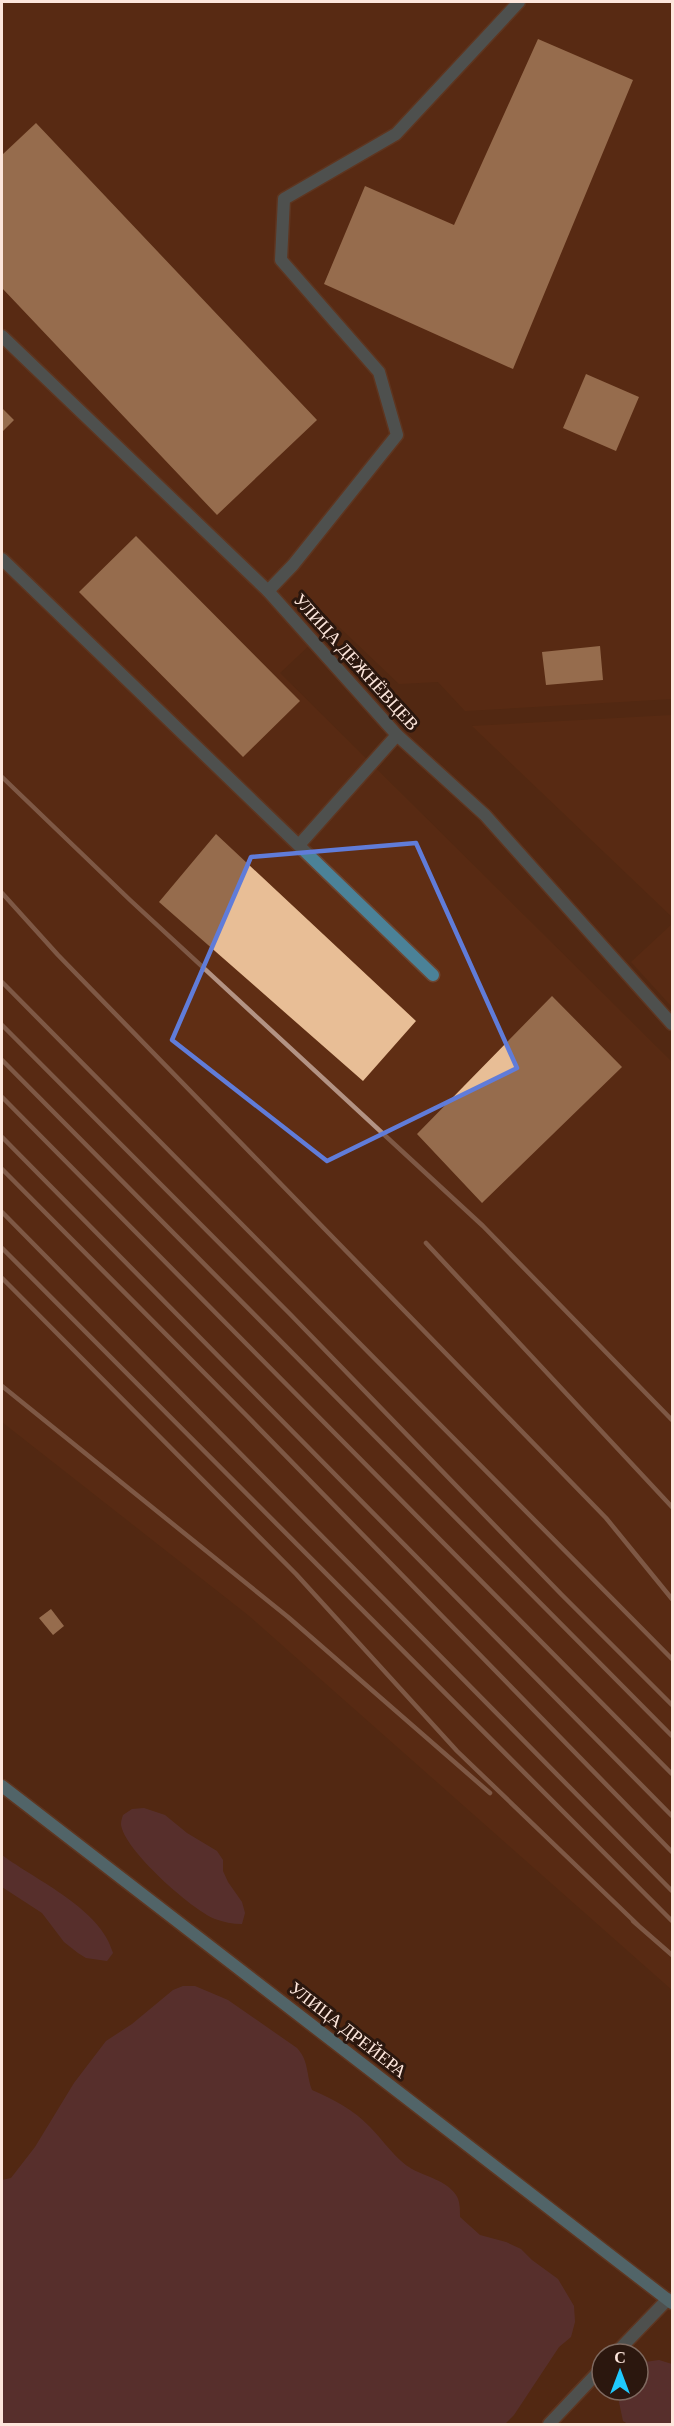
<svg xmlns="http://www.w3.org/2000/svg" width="674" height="2426" viewBox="0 0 674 2426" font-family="'Crimson Pro',serif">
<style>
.built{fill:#602e14}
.green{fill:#5e394d}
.building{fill:#e8be96}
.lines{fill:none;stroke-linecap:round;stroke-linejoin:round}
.lane-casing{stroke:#6d4632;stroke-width:15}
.street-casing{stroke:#6d4632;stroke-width:15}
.secondary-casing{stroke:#6d4632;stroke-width:15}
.lane{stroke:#4b8298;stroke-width:12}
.street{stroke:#4b8298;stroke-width:12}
.secondary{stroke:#50add0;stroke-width:12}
.rail{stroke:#b39384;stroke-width:4.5}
.marked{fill:none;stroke:#607cd9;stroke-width:4.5;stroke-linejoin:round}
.labels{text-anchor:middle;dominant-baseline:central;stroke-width:6;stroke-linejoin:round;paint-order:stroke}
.street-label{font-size:18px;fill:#fde6dc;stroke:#2b170e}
</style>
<rect width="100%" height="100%" fill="#522812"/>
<!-- built -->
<path class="built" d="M2 2H672V699L465 711 438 682 399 684 334 622 280 673 672 1062V1990L248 1615 2 1422Z
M672 715V917L472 726Z
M672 924V1007L631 962Z"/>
<!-- green -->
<path class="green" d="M144 1808 165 1815 187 1833 217 1851 223 1860V1871L228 1882 242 1902 245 1913 242 1924C233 1924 223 1922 215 1919 192 1910 123 1849 121 1824 121 1821 122 1818 123 1815L132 1809Z
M2 1855C37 1881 101 1909 113 1953L107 1961 86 1958 78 1953 64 1942 42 1913 2 1887Z
M183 1986H195L228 2000 297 2048C309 2061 306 2074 312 2090 333 2099 354 2110 370 2127 383 2140 396 2160 412 2169 426 2177 446 2180 456 2195 460 2201 460 2209 460 2217L480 2235 506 2242 521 2249 532 2260 558 2279 574 2306 575 2322 571 2337 559 2347 514 2415 505 2424H2V2180L11 2178 35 2147 74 2083 106 2041 132 2024 173 1990Z
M659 2360 672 2364V2424H628L623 2421 619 2402 622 2390H638V2363Z"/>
<!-- building -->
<path class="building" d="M538 39 633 80 513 369 324 284 365 186 454 225Z
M36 123 317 420 217 515 2 288V155Z
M586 374 639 397 616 451 563 428Z
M2 408 14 420 2 432Z
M136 536 300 701 243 757 79 592Z
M600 646 603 680 546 685 542 652Z
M216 834 416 1021 363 1081 159 902Z
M552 996 622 1067 482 1203 417 1134Z
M51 1609 64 1626 53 1635 39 1618Z"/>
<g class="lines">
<defs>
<path id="lane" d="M2 559 433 975
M268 591 293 565 397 435 379 372 281 260 284 199 396 134 519 2
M299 845 397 735
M615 2354 668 2299
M549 2424 602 2368"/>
<path id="street" d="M2 336 268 591 397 735 485 815 672 1024"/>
<path id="secondary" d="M2 1786 672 2303"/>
</defs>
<!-- lane casing -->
<use href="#lane" class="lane-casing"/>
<!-- street casing -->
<use href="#street" class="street-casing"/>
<!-- secondary casing -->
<use href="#secondary" class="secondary-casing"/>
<!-- lane -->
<use href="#lane" class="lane"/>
<!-- street -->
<use href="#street" class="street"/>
<!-- secondary -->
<use href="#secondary" class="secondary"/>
<!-- rail -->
<path class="rail" d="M2 777 130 900 483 1226 672 1420
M2 893 58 955 606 1518 672 1599
M2 982 672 1659
M2 1025 290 1314 561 1594 672 1705
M2 1060 672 1736
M2 1097 672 1774
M2 1137 672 1816
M2 1169 247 1416 672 1852
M2 1212 672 1891
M426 1243 672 1507
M2 1248 672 1921
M2 1278 296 1574 457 1751 638 1925
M2 1386 288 1617 490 1793
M633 1921 672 1955"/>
</g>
<!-- marked area -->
<path d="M0 0H674V2426H0ZM416 843 517 1068 327 1161 172 1040 251 857Z" fill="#522812" fill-opacity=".55" fill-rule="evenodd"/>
<path class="marked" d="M416 843 517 1068 327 1161 172 1040 251 857Z"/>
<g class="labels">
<!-- street labels -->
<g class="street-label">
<text transform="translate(356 662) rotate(48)">УЛИЦА ДЕЖНЁВЦЕВ</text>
<text transform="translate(348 2030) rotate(38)">УЛИЦА ДРЕЙЕРА</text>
</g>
</g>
<!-- border -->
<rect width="674" height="2426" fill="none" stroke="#fde6dc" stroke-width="6"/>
<!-- north arrow -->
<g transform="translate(620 2372)"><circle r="28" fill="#2b170e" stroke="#7f6a60" stroke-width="1.5"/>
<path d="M0-4.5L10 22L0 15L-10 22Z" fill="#20c9fd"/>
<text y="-9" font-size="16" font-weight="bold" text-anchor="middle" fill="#fde6dc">С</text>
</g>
</svg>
